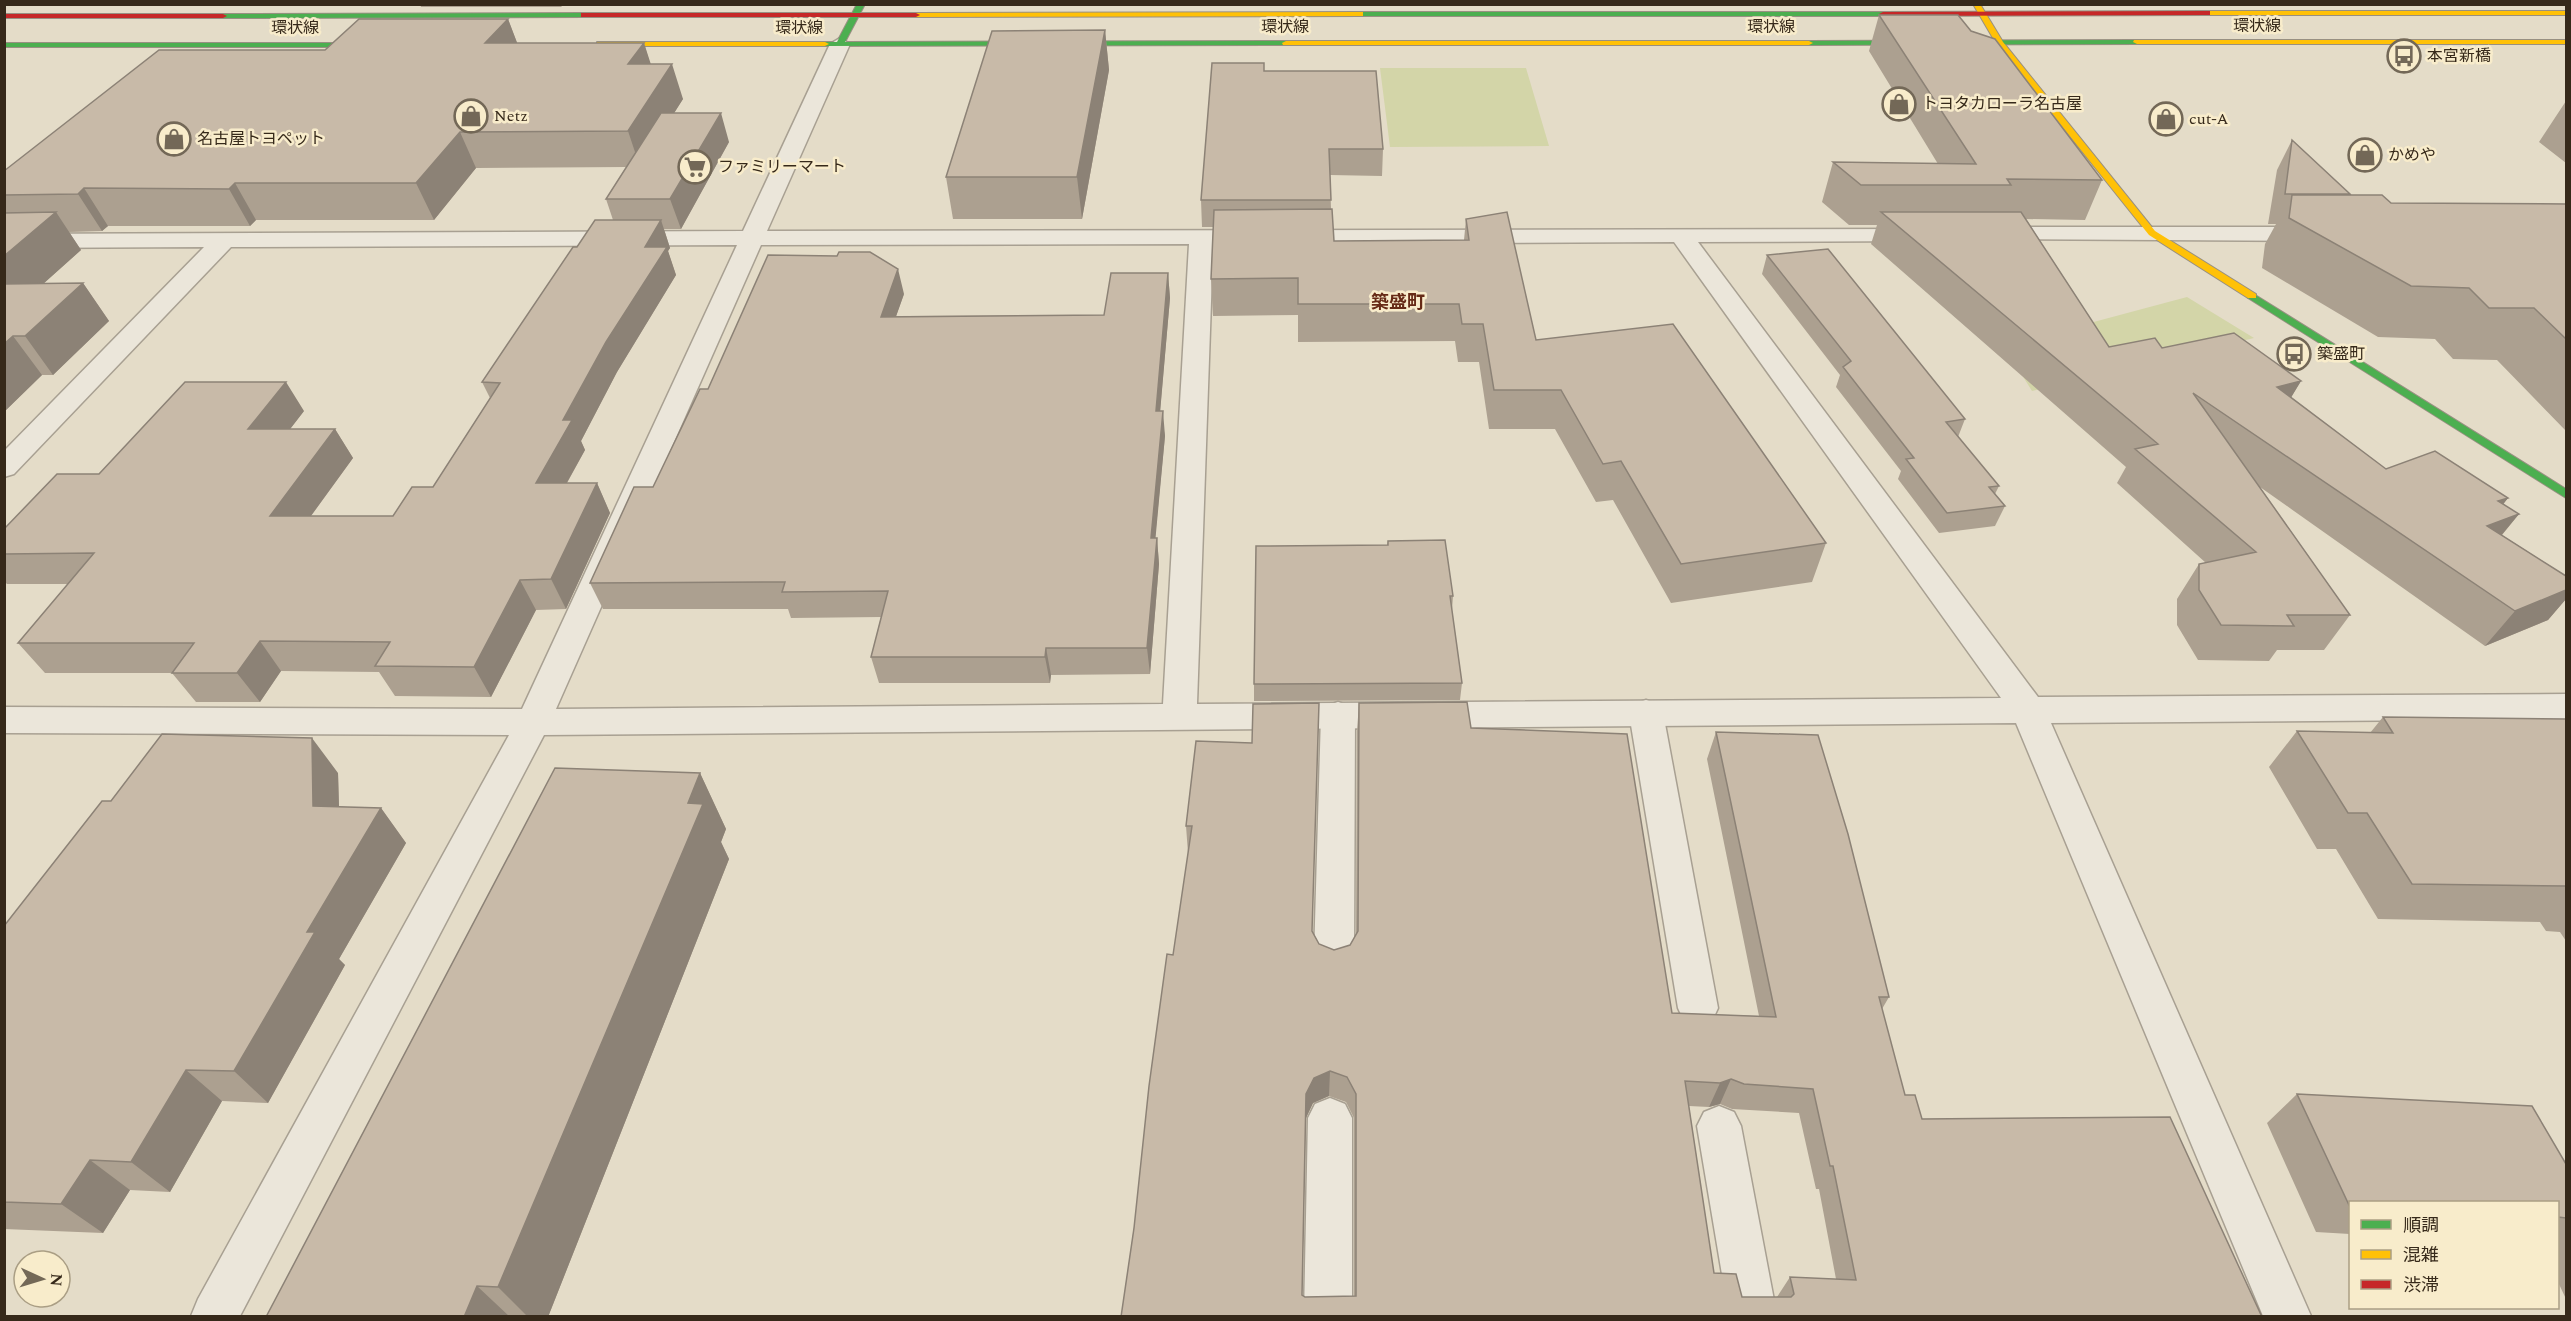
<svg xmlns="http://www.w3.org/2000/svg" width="2571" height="1321" viewBox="0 0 2571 1321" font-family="Spectral,'Noto Sans JP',serif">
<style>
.green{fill:#d3d5a8}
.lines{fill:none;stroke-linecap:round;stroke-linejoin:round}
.lane-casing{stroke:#a8a092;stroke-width:3}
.street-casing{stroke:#a8a092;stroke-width:3}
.fast-casing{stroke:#989082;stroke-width:2}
.slow-casing{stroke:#989082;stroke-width:2}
.jam-casing{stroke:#989082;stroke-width:2}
.lane{fill:#ebe6da;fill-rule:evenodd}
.street{fill:#ebe6da;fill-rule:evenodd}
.fast{fill:#4caf50;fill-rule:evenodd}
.slow{fill:#ffc107;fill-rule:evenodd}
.jam{fill:#c62828;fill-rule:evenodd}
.wall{fill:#aca090;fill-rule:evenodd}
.shaded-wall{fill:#8c8276}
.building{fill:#c8baa8;stroke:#8c8276;stroke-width:1.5;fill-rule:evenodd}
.labels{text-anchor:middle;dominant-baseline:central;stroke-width:5;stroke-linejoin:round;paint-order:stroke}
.far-street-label{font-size:16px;fill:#36291a;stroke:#f8eccb}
.far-poi-label{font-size:16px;fill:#36291a;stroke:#f8eccb;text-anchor:start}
.far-quarter-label{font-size:18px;font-weight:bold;fill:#662a16;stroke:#f8eccb}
</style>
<rect width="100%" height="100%" fill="#e4dcc8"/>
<!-- green -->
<path class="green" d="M1380 68H1526L1549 146 1390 147Z
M2187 297 2254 338 2032 391 2004 346Z"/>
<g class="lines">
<defs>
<path id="lane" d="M1646 700 1658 704 1663 713 1718 1008 1712 1021 1698 1026 1684 1021 1678 1008 1629 713 1634 704Z
M1338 702 1350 706 1355 715 1354 957 1348 969 1334 974 1320 969 1314 957 1321 715 1326 706Z
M1330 1098 1345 1104 1352 1118V1316H1304L1308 1118 1315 1104Z
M1719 1106 1734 1112 1741 1126 1777 1316H1729L1697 1126 1704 1112Z"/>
<path id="street" d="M840 38 850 44 767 231 1928 229 1932 234 1928 239 1920 241 1698 242 2038 697 2566 694V719L2051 723 2311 1316H2263L2016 723 544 735 240 1316H191L198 1299 509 735 4 733V707L522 709 737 245 231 247 14 474 4 477V451L204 247 4 248V234L743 231 830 44ZM1674 242 2001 698 1197 704 1213 244ZM1189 244 1163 704 556 709 761 245Z
M1989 227H2316L2324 229 2328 234 2324 239 2316 241 1981 239 1977 234 1981 229Z"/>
<path id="fast" d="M857 4H865L845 42 1286 41 1290 43 1286 45 822 46V42H837Z
M1357 12H1883L1887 14 1883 16H1357Z
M584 13H587V17L223 18 219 16 223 14Z
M2137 40 2141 42 2140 44 1809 45 1805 43 1809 41Z
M4 43H375L379 45 375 47H4Z
M2252 293 2566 489V498L2248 298 2247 296Z"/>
<path id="slow" d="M1973 4H1980L2003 42 2155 231 2256 294V298H2248L2149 235 1997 45Z
M2204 11H2566V15H2204Z
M1360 12H1363V16L916 17 912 15 916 13Z
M2134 40H2566V44H2137L2133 42Z
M1286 41H1809L1813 43 1809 45H1283L1282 43Z
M597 42H825L829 44 825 46H597Z"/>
<path id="jam" d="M2207 11H2210V15L1883 16 1879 14 1883 12Z
M581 13H916L920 15 916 17H581Z
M4 14H223L227 16 223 18H4Z"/>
</defs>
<!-- lane casing -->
<use href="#lane" class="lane-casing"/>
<!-- street casing -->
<use href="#street" class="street-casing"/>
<!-- fast casing -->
<use href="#fast" class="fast-casing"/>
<!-- slow casing -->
<use href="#slow" class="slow-casing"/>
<!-- jam casing -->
<use href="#jam" class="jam-casing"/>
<!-- lane -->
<use href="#lane" class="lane"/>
<!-- street -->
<use href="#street" class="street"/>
<!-- fast -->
<use href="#fast" class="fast"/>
<!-- slow -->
<use href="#slow" class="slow"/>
<!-- jam -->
<use href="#jam" class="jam"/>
</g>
<!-- wall -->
<path class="wall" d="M420 4H564L561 7H421Z
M1841 4H1912V6H1842Z
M1879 15 1971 31 2102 180 2085 220 2026 219 2109 347 2162 348 2301 381 2291 397 2386 469 2508 498 2503 504 2519 514 2502 535 2566 576V599L2548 620 2485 646 2260 487 2350 615 2324 650H2277L2269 661 2198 660 2177 625V599L2199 564 2206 563 2117 483 2126 467 1871 244 1877 225H1849L1822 202 1833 162 1938 164 1869 51Z
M508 19 517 43H644L650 64 683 99 674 113 729 142 681 229H664L670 248 668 251 676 275 617 372 581 441 585 450 567 483H597L610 513 566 609 536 610 491 697 395 696 379 672 281 671 260 702H196L172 673H45L18 643 68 584H7L4 581V529L99 474 304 411 290 429H335L353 458 311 516H393L433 487 490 398 482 382 577 247 613 220 606 199 626 167 476 168 434 220H256L250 226H108L102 231 69 232 81 250 44 283H83L109 321 53 375H42L4 412V171L325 50Z
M1105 30 1109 70 1082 219H953L946 177Z
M1264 71 1383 149 1382 176 1330 175 1331 209 1334 241 1464 240 1466 219 1536 340 1826 543 1812 582 1671 603 1613 500 1596 502 1555 429H1489L1479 362H1458L1455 341 1298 342V315L1213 316 1211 279 1213 227H1202L1201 200Z
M2566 101V163L2539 142Z
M2292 140 2350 195 2391 203 2566 204V431L2497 360 2453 359 2435 339 2378 337 2262 268 2265 244 2276 224H2268L2277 170Z
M1767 255 1965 419 1958 437 1999 486 1995 494 2005 506 1995 526 1939 533 1898 479 1901 471 1836 387 1840 375 1762 274Z
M1168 273 1170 298 1160 411 1165 436 1155 538H1157L1159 564 1150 674 1051 675 1050 683H879L871 657 881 617 791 618 788 609H603L590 583 653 487 708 389 904 294 896 316 1104 315Z
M1388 541 1453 596 1452 610 1462 683 1460 700 1254 701V684L1387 545Z
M1359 703 1471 728 1672 1013 1759 1016 1707 759 1716 732 1889 997 1882 1009 1905 1095 1922 1119 2262 1317H1121L1188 853 1186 826 1196 741 1312 931 1319 944 1334 950 1350 945 1356 934 1357 731ZM1329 1096 1346 1102 1354 1118V1296L1305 1297 1302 1295 1306 1118 1313 1103ZM1720 1104 1732 1109 1799 1113 1816 1189H1819L1836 1279 1790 1277 1777 1297H1742L1714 1273 1689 1106 1709 1107Z
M2383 717 2566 719V941L2560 932 2546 931 2540 922 2378 919 2336 849H2317L2269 767 2297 731 2370 733Z
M338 773 339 807 381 808 406 843 339 959 345 965 268 1103 222 1101 170 1192 130 1190 103 1233 4 1229V926L111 801Z
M700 773 726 829 721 842 729 859 548 1317H266Z
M2297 1094 2566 1164V1299L2558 1282V1203H2350V1234L2316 1232 2267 1123Z"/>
<!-- shaded-wall -->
<path class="shaded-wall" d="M508 19 521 53 485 43Z
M1105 30 1109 70 1082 219 1077 177Z
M644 43 655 77 628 64Z
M672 64 683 99 640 167 628 131Z
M721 113 729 142 681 229 670 199Z
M460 132 476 168 434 220 416 183Z
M235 183 256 220 250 226 229 189Z
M84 188 108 226 102 231 78 194Z
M56 212 81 250 4 319V256Z
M661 220 670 248 668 251 676 275 617 372 581 441 585 450 550 513 536 483 563 420 606 342 645 247Z
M898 269 904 294 887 342 881 317Z
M1168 273 1170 298 1158 436 1156 411Z
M83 283 109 321 53 375 25 336Z
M13 336 42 375 4 412V344Z
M2301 381 2280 416 2277 387Z
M286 382 304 411 267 459 248 429Z
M1163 411 1165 436 1153 565 1151 538Z
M335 429 353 458 289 546 270 516Z
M597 483 610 513 566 609 551 579Z
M2508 498 2481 533 2498 501Z
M2519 514 2490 549 2487 526Z
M1157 538 1159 564 1150 674 1147 648Z
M520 580 536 610 491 697 474 667Z
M2566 590V599L2548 620 2485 646 2515 611Z
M260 641 281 671 260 702 237 673Z
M1046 648 1051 675 1050 683 1045 657Z
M312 738 338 773 340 841 313 806Z
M700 773 726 829 721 842 729 859 548 1317H528L498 1287Z
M381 808 406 843 339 959 345 965 268 1103 234 1071 307 932Z
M186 1070 222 1101 170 1192 131 1162Z
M1330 1071 1329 1096 1313 1103 1306 1118V1094L1314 1078Z
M1731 1079 1720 1104 1709 1107 1720 1083Z
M90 1160 130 1190 103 1233 61 1204Z
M477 1286 510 1317H464Z"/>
<!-- building -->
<path class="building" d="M1879 15H1958L1971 31 1995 39 2102 180 2007 179 2011 185H1861L1833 162 1976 164Z
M359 19H508L485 43H644L628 64H672L628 131 460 132 416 183H235L229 189 84 188 78 194 4 195V171L159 50H325Z
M1105 30 1077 177H946L992 31Z
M1212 63H1264V71H1376L1383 149H1329L1331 200H1201Z
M661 113H721L670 199H606Z
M2292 140 2350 194H2285Z
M2292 195H2382L2391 203 2566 204V339L2534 308H2489L2469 288 2411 286 2289 218Z
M1332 209 1334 241 1469 240 1466 219 1507 212 1536 340 1673 324 1826 543 1681 564 1621 461 1603 464 1561 390H1494L1483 324H1462L1459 304H1298V278L1211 279 1214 210Z
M56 212 4 256V213Z
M1881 212H2021L2109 347 2155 338 2162 348 2234 333 2301 381 2277 387 2386 469 2435 451 2508 498 2498 501 2519 514 2487 526 2566 576V590L2515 611 2193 393 2350 615H2287L2294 626 2221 625 2199 590V564L2256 552 2135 449 2158 444Z
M595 220H661L645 247H667L606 342 563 420H572L536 483H597L551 579 520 580 474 667 375 666 390 642 260 641 237 673H172L194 643H18L94 553 4 554V529L57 474H99L185 382H286L248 429H335L270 516H393L412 487H433L500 383 482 382 573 247H577Z
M1828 249 1965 419 1946 422 1999 486 1989 487 2005 506 1947 513 1906 459 1914 458 1843 367 1851 361 1767 255Z
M839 252H870L898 269 881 317 1104 315 1111 273H1168L1156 411H1163L1151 538H1157L1147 648H1046L1045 657H871L888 591 782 592 785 582 590 583 634 487H653L700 389H708L768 255 837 256Z
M83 283 25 336H13L4 344V284Z
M1445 540 1453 596H1450L1462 683 1254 684 1256 546 1388 545V541Z
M1467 702 1471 728 1627 734 1672 1013 1776 1017 1716 732 1818 735 1848 834 1889 997H1879L1905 1095H1915L1922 1119 2170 1117 2262 1317H1121L1134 1228 1149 1086 1167 954 1173 955 1192 826H1186L1196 741 1252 743 1253 704 1319 703 1312 931 1319 944 1334 950 1350 945 1358 931 1359 703ZM1330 1071 1347 1077 1356 1094V1296L1305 1297 1302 1295 1306 1094 1314 1078ZM1731 1079 1744 1084 1813 1089 1830 1166H1833L1856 1280 1790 1277 1794 1294 1791 1297H1742L1736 1274 1714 1273 1685 1081 1720 1083Z
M2383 717 2566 719V886L2412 884 2367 813H2348L2297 731 2393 733Z
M162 734 312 738 313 806 381 808 307 932H315L234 1071 186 1070 131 1162 90 1160 61 1204 4 1202V926L102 801H111Z
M555 768 700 773 688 803 703 804 498 1287 477 1286 464 1317H266Z
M2297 1094 2532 1106 2566 1164V1218L2558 1217V1203H2350V1206L2349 1205Z"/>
<!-- icons -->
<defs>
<symbol id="bus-ring" viewBox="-11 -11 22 22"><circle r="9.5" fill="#f8eccb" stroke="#736857" stroke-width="1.5"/><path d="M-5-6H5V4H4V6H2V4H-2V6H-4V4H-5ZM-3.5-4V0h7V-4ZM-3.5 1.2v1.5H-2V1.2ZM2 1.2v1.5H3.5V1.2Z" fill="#736857"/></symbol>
<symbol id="shop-ring" viewBox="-11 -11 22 22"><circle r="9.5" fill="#f8eccb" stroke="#736857" stroke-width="1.5"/><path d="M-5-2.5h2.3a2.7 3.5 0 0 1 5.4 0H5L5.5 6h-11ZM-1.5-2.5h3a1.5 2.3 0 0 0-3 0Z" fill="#736857"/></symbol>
<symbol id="supermarket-ring" viewBox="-11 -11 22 22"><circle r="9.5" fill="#f8eccb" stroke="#736857" stroke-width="1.5"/><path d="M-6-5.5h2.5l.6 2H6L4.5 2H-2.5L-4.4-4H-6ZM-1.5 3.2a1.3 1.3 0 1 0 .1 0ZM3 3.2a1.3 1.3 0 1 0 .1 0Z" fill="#736857"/></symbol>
</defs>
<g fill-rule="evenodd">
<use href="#bus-ring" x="2385" y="37" width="38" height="38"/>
<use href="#shop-ring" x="1880" y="85" width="38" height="38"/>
<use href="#shop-ring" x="452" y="97" width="38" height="38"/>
<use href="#shop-ring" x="2147" y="100" width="38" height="38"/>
<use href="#shop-ring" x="155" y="120" width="38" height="38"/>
<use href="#shop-ring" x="2346" y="136" width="38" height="38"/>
<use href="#supermarket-ring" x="676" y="148" width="38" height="38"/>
<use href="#bus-ring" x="2275" y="335" width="38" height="38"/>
</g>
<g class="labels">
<!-- far-street labels -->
<g class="far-street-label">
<text x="2257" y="26">環状線</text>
<text x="1285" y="27">環状線</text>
<text x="1771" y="27">環状線</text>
<text x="295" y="28">環状線</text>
<text x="799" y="28">環状線</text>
</g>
<!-- far-poi labels -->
<g class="far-poi-label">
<text x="2427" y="56">本宮新橋</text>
<text x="1922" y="104">トヨタカローラ名古屋</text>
<text x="494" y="116">Netz</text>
<text x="2189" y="119">cut-A</text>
<text x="197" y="139">名古屋トヨペット</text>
<text x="2388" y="155">かめや</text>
<text x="718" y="167">ファミリーマート</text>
<text x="2317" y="354">築盛町</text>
</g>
<!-- far-quarter labels -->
<g class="far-quarter-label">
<text x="1398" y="302">築盛町</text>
</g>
</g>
<!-- border -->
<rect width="2571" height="1321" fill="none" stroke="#36291a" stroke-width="12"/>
<!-- legend -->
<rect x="2349" y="1201" width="210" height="108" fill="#f8eccb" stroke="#aa9e84" stroke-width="1.5"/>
<rect x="2361" y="1220" width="30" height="9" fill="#4caf50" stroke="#aa9e84" stroke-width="1.5"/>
<text x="2403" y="1231" font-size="18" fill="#36291a">順調</text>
<rect x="2361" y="1250" width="30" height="9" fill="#ffc107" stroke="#aa9e84" stroke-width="1.5"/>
<text x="2403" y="1261" font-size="18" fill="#36291a">混雑</text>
<rect x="2361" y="1280" width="30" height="9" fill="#c62828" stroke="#aa9e84" stroke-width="1.5"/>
<text x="2403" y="1291" font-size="18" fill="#36291a">渋滞</text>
<!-- north arrow -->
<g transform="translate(42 1279) rotate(94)"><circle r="28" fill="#f8eccb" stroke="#aa9e84" stroke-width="1.5"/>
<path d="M0-4.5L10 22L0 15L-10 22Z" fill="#736857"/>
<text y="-9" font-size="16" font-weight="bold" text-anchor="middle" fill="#36291a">N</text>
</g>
</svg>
